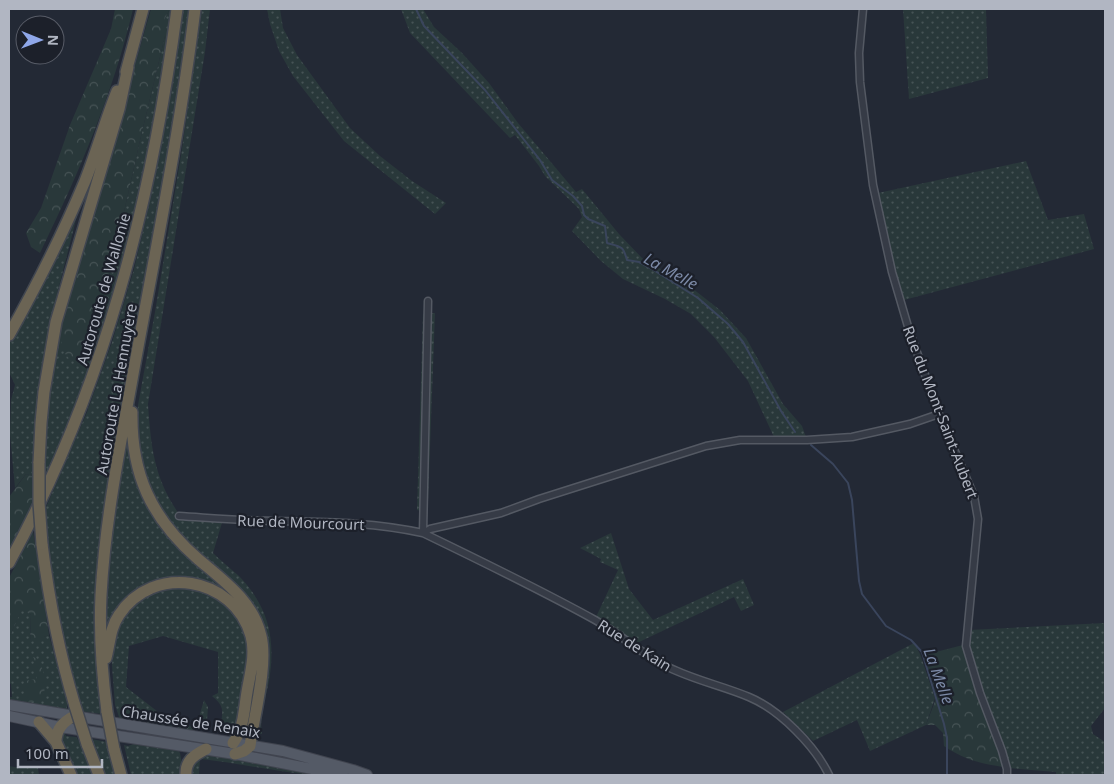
<svg xmlns="http://www.w3.org/2000/svg" width="1114" height="784" viewBox="0 0 1114 784" font-family="'Noto Sans',sans-serif">
<style>
.grass{fill:url(#grass-dots)}
.forest{fill:url(#forest-crowns)}
.lines{fill:none;stroke-linecap:round;stroke-linejoin:round}
.stream{stroke:#3a455c;stroke-width:2}
.street-casing{stroke:#545963;stroke-width:9}
.primary-casing{stroke:#40444f;stroke-width:12}
.highway-casing{stroke:#414650;stroke-width:14}
.street{stroke:#363b46;stroke-width:6}
.primary{stroke:#545a66;stroke-width:10}
.highway{stroke:#6b6454;stroke-width:11}
.highway-bridge-casing{stroke:#414650;stroke-width:14;stroke-linecap:butt}
.highway-bridge{stroke:#6b6454;stroke-width:11}
.labels{text-anchor:middle;dominant-baseline:central;stroke-width:4.5;stroke-linejoin:round;paint-order:stroke}
.street-label{font-size:15px;fill:#b1b6c2;stroke:#1c202a}
.water-label{font-size:16px;font-style:italic;fill:#7c8aa7;stroke:#1c202a}
</style>
<defs>
<pattern id="grass-dots" width="8" height="8" patternUnits="userSpaceOnUse" patternTransform="scale(1.25)"><rect width="8" height="8" fill="#29383a"/><path d="M2 2h.1M6 6h.1" fill="none" stroke="#465355" stroke-width="1.8" stroke-linecap="round"/></pattern>
<pattern id="forest-crowns" width="20" height="18" patternUnits="userSpaceOnUse" patternTransform="scale(1.25)"><rect width="20" height="18" fill="#29383a"/><path d="M2 6a3 3 0 1 1 6 0M12 15a3 3 0 1 1 6 0" fill="none" stroke="#465355"/></pattern>
</defs>
<rect width="100%" height="100%" fill="#232935"/>
<!-- grass -->
<path class="grass" d="M170 9H172L162 81 133 227 101 341 45 485 47 402 60 327 83 364 113 261 141 136 165 36V18Z
M183 9H191L184 64 107 511 102 714 81 711 77 703 49 585 46 507 87 412 112 342 134 269 146 218 171 94Z
M202 9H210L205 52 148 404C151 447 154 478 179 514L224 516 213 553C221 561 230 568 239 576 269 607 276 640 269 681 266 696 259 720 262 734L234 730 230 733 224 734C216 716 231 711 212 696L218 693V652L163 636 129 646 126 687 171 722 196 727 204 700 208 707 207 721 201 727 193 731 120 720 115 705 112 666 113 640 106 635 109 575 114 518 128 432H136L138 405 155 312 181 155Z
M267 9H280L283 28 297 55 350 128 380 156 412 181 446 203 435 214 344 141 293 76 279 51 270 24Z
M401 9H423L434 27 462 53 489 83 518 123 576 192 582 189 619 234 642 258 688 285 720 310 746 338 783 404 802 426 806 437H774L748 381 714 337 691 314 665 299 623 279 601 261 572 231 582 217 579 209 545 176 539 166 515 135 510 138 410 33Z
M903 9H986L988 78 909 99Z
M1026 161 1048 220 1084 214 1094 249 904 300 889 247 878 193Z
M80 204 49 326 37 399 32 476 26 474 15 488 10 434 11 400 15 385 9 372V344L32 302Z
M435 313 428 502 426 512 417 510 423 314Z
M611 533 629 589 653 620 743 579 754 605 741 611 734 597 637 643 596 617 618 570 600 562 601 559 580 548Z
M22 608 31 615 30 641 49 635 67 703V710L9 701V697H12L11 684 9 683V638Z
M1105 623V708L1091 726 1093 734 1105 742V775H1056V772L1008 768 975 672 969 646V630Z
M914 643 920 654 935 698 926 725 870 751 857 720 813 741 783 712Z
M64 731 66 736 76 737 81 744 93 775H73L59 735Z
M91 739 107 742 118 775H103Z
M137 743 178 750 180 753 184 775H131L124 745 128 746Z
M203 754 328 775C287 775 242 763 200 759L199 775H190L192 760Z
M9 766 20 768 21 766 38 768 39 775H9Z"/>
<!-- forest -->
<path class="forest" d="M115 9H133C113 94 78 175 40 253L31 247 26 233 41 208 70 125 111 29Z
M151 9H170L165 18V36L141 136 113 261 83 364C61 360 62 346 60 327Z
M26 474 32 476V508L9 557V497Z
M33 531 49 635 30 642 31 615 22 609 9 638V578Z
M963 645 1002 756 1003 767C979 763 965 760 944 746L943 733 935 725H926L937 696 924 655Z
M33 657 36 658C45 669 47 683 43 697L33 702 24 701V681L37 679Z"/>
<g class="lines">
<!-- stream -->
<path class="stream" d="M416 9 424 26 485 90 540 160 552 180 573 196 582 206 584 215 588 219 605 226 607 243C622 247 623 246 627 260L639 262 652 269 698 298 728 324 743 342 781 411 795 432
M811 445 833 464 848 483 852 500 859 581 862 594 886 626 911 640 922 652 944 724 947 738V775"/>
<defs>
<path id="street" d="M863 9 859 53 860 82 873 185 892 272 909 330 939 414 974 496 978 519 966 646 980 693 1002 751 1007 769V775
M179 516C211 518 243 521 275 521 325 522 374 522 423 533 481 561 539 589 595 620 620 634 642 654 668 667 694 680 723 686 749 697 780 710 815 746 829 775
M423 533 430 529 501 513 539 499 706 446 740 440H807L852 437 910 424 939 414
M423 533 428 301"/>
<path id="primary" d="M9 705 283 751 353 770 367 775
M9 716 60 727 235 754 343 775"/>
<path id="highway" d="M126 72 143 9
M9 335C37 285 63 234 85 181 97 151 105 121 117 91
M132 412C131 474 151 518 198 559 224 581 253 601 261 636 268 665 254 716 250 746L244 751 235 754
M39 463 41 423 44 392 56 322 119 109 128 67
M42 544C49 600 59 653 75 706
M9 563C104 388 151 205 177 9
M106 658C110 643 110 628 119 615 153 563 234 576 251 636 256 654 250 674 247 692 244 709 244 729 233 743
M107 712C102 673 99 634 101 595 105 520 120 447 133 374 155 253 180 131 195 9
M39 722 56 742 71 775
M56 742C56 729 63 722 74 716
M87 744 99 775
M114 749 121 775
M186 775C185 761 194 755 206 749"/>
</defs>
<!-- street casing -->
<use href="#street" class="street-casing"/>
<!-- primary casing -->
<use href="#primary" class="primary-casing"/>
<!-- highway casing -->
<use href="#highway" class="highway-casing"/>
<!-- street -->
<use href="#street" class="street"/>
<!-- primary -->
<use href="#primary" class="primary"/>
<!-- highway -->
<use href="#highway" class="highway"/>
<defs>
<path id="highway-bridge" d="M39 463V503L42 544
M75 706 87 744
M107 712 114 749"/>
</defs>
<!-- highway-bridge casing -->
<use href="#highway-bridge" class="highway-bridge-casing"/>
<!-- highway-bridge -->
<use href="#highway-bridge" class="highway-bridge"/>
</g>
<g class="labels">
<!-- street labels -->
<g class="street-label">
<text transform="translate(103 289) rotate(-74)">Autoroute de Wallonie</text>
<text transform="translate(116 389) rotate(-80)">Autoroute La Hennuyère</text>
<text transform="translate(941 412) rotate(69)">Rue du Mont-Saint-Aubert</text>
<text transform="translate(301 522) rotate(2)">Rue de Mourcourt</text>
<text transform="translate(635 645) rotate(32)">Rue de Kain</text>
<text transform="translate(191 721) rotate(9)">Chaussée de Renaix</text>
</g>
<!-- water labels -->
<g class="water-label">
<text transform="translate(671 271) rotate(29)">La Melle</text>
<text transform="translate(939 676) rotate(70)">La Melle</text>
</g>
</g>
<!-- border -->
<rect width="1114" height="784" fill="none" stroke="#b1b6c2" stroke-width="20"/>
<!-- north arrow -->
<g transform="translate(40 40) rotate(91)"><circle r="24" fill="#1c202a" stroke="#585c67"/>
<path d="M0-4L9 19L0 12L-9 19Z" fill="#8fa7e9"/>
<text y="-8" font-size="14" font-weight="bold" text-anchor="middle" fill="#b1b6c2">N</text>
</g>
<!-- scale -->
<path d="M18 759v8h84v-8" fill="none" stroke="#b1b6c2" stroke-width="2.5"/>
<text x="25" y="759" font-size="15" fill="#b1b6c2" stroke="#1c202a" stroke-width="4" paint-order="stroke">100 m</text>
</svg>
